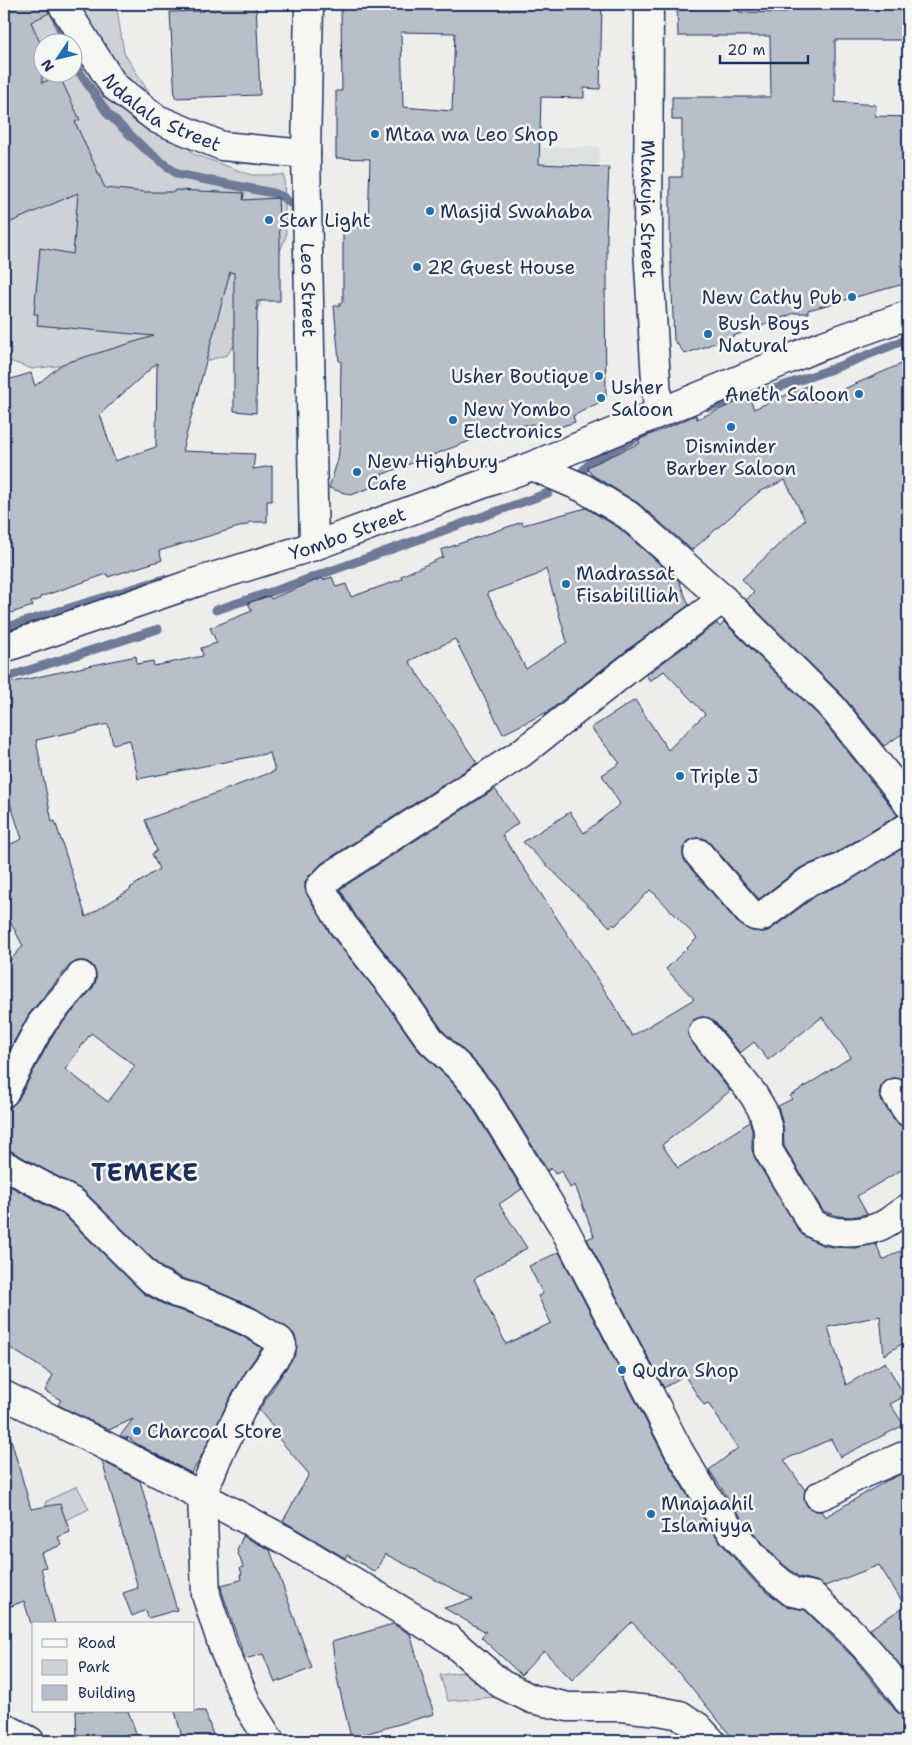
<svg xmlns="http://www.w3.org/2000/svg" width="912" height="1745" viewBox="0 0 912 1745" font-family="'Shantell Sans',sans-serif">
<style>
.built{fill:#dde0e1}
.green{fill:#ced2d7;stroke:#74809a;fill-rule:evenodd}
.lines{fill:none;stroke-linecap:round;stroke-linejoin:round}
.stream{stroke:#6e7a96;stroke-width:9}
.building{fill:#b9bfc8;stroke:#1b2f5e;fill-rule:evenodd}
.minor-casing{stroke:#1b2f5e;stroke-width:31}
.minor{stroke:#f6f6f2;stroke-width:28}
.poi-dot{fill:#1f6fb2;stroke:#f6f6f2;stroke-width:2}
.labels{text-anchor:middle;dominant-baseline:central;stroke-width:5;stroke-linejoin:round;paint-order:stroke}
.street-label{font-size:19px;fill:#1b2f5e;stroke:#f6f6f2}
.poi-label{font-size:19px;fill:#1b2f5e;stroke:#f6f6f2;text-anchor:start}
.district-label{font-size:24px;font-weight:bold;letter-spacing:1px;fill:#1b2f5e;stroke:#f6f6f2}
</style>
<rect width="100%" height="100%" fill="#edeeec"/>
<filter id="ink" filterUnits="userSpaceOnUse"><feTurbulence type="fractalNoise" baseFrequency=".02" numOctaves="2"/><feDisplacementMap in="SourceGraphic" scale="10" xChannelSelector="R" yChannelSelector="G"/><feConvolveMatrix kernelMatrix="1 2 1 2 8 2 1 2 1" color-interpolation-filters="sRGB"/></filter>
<g filter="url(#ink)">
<!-- built -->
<path class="built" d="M495 147H599V164L520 165Z"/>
<!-- green -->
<path class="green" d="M4 4H109L117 10 124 53 153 99 193 154 251 175H284L286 236 254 318 227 355 178 369 129 357 32 369 4 359ZM42 42H72V72H42Z
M77 1486 89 1509 56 1525 45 1502Z
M485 1669 496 1697 448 1701 440 1675Z"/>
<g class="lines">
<!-- stream -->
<path class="stream" d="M54 12 65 42
M72 58 80 73 108 114 144 148 177 174 273 193 283 197 294 206 295 218
M709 407 768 391 832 369 908 339
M577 477 592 461 651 430
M216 610 286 587 548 493
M4 628 164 579
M4 678 158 629"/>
</g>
<!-- building -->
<path class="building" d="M4 4H47L49 13 31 22 42 47V83L59 75 80 120 75 122 105 188 145 192H174L175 190 244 193 243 200 278 198 280 241V301H257L256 413 234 411V273L230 272 182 451 255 454 253 469 272 466V501H267V522H249V524L159 551 162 560 108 577 107 574 40 597 41 599 31 602 33 606 4 615V381L31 373 35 386 62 364 154 336 37 325 38 314H34L40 248 73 254 78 193 4 225ZM157 363 156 447 115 461 100 414Z
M204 4H256L260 95 175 98 170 12 204 11Z
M341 4H602L600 89 584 88V98L541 97 539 164 609 167 606 232 607 233V290H605L606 399 573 416 575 422 536 435 533 424 488 431V434L378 476 381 484 351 495 329 488 338 459 340 443 341 361H339L334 306H340V303L343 302V227H368L370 159 336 158V91H342ZM401 32 455 33 452 111 403 107Z
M677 4H739V12L786 13V4H908V40H835V102L876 105 875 116 907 117 908 283 837 302V304L827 305 808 310V313H795L685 354 674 340 670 245V177H682V120H672V97H771L770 36H678Z
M908 361V730L884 746 843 696 746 600 754 592 742 579 805 520 785 480 759 492 692 550 638 503 591 474 587 467 640 443 638 440 696 415 697 419 749 397 754 409 807 386 814 402Z
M586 508 619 528 679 581 689 605 631 647 549 711 503 734 455 639 409 661 477 763 322 863 309 876 305 882V889L331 935 382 998 419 1051 449 1079 470 1104 522 1189 499 1204 527 1248 474 1279 506 1344 551 1323 538 1296 543 1294 529 1266 559 1252 665 1458 692 1503 721 1543 755 1582 782 1604 789 1607 805 1610 854 1658 896 1711 901 1715 908 1716V1741H735L687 1682 632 1622 572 1680 544 1651 521 1675 481 1637 486 1632 444 1608 473 1599 385 1554 375 1572 347 1555 345 1558 283 1521 309 1474 279 1439 281 1437 259 1410 296 1353V1339L294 1334 288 1328 255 1308 200 1284 182 1278 161 1267 84 1191 11 1151 4 1149V1109L12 1106 18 1100 54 1033 92 989 96 981V973L93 966 86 961H77L70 965 29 1014 4 1060V967L23 946 4 910V847L22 839 9 800 4 801V684L136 656 137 664 153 661 154 666 203 656 201 648 217 643 210 628 252 611 248 603 269 596 271 599 322 578 323 580 332 577 336 587 346 584 351 597 402 579 401 576 443 557 441 550 522 522 523 525ZM546 569 567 642 526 669 487 593 537 575ZM108 724 113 744 130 740 138 779 270 753 275 771 145 820 157 851 152 854 159 869 130 888 131 889 86 917 55 821 52 822 36 740ZM91 1033 135 1066 108 1102 65 1069Z
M724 622 820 717 898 815 834 854 800 868 759 899 710 843 704 838H696L688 841 683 848V856L686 863 737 922 752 931 764 932 770 930 817 895 849 881 908 845V1085L902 1079 893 1078 887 1080 881 1086 879 1094 882 1102 895 1121 901 1126 908 1127V1166L857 1196 867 1214 852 1217 838 1216 823 1211 784 1146 783 1125 778 1106 792 1099 790 1096 851 1057 822 1017 768 1060 754 1042 740 1053 715 1022 709 1018 701 1017 693 1020 689 1026 688 1034 691 1041 730 1091 662 1145 678 1168 750 1122 752 1131V1150L755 1158 799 1231 804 1236 822 1245 834 1247 855 1248 876 1244 883 1260 900 1251 908 1266V1340L884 1355 880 1316 828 1327 846 1385 885 1362 905 1396 890 1404 904 1425 840 1457 831 1439 784 1460 805 1490 804 1500 808 1507 815 1511H821L825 1517 886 1481 908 1471V1675L870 1629 905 1606 879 1565 825 1586 816 1581 799 1577 778 1560 745 1523 709 1470 738 1448 708 1403 704 1405 684 1375 664 1388 587 1239 594 1236 575 1185 570 1188 562 1171 555 1174 551 1168 548 1171 495 1085 471 1057 444 1032 406 979 356 916 340 889 495 789 518 823 502 835 609 997 632 1036 694 999 666 969 697 938 655 894 650 890 615 926 613 924 610 927 523 842 570 812 584 833 620 804 602 775 620 763 591 728 635 700 668 750 705 714 664 671 650 681 646 675 717 623 720 627Z
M4 1183 64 1215 144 1294 169 1307 189 1313 242 1336 262 1348 246 1371 230 1398 198 1463 191 1473 139 1445 127 1437 128 1439 120 1436 133 1419 109 1430 58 1405 61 1400 45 1391 53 1375 4 1344Z
M10 1436 31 1509 60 1504 70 1532 58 1537 62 1545 41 1553 46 1567 41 1568 55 1624H31L24 1601 4 1609V1437Z
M102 1461 140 1481 177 1610 148 1618 146 1610 132 1616 123 1593 138 1588Z
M243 1536 270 1550 312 1668 275 1683 263 1654 245 1659 222 1592 221 1585 241 1580 240 1575 242 1574 240 1568 243 1567 237 1550Z
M393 1624 410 1634 434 1714 351 1738 337 1678 332 1642Z
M76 1711H128L139 1741H77Z
M175 1711H205L215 1741H183Z"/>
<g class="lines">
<defs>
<g id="minor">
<path id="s1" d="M62 4 114 86 157 119 222 146 306 154"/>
<path id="s2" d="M309 4 306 154 314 546"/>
<path id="s3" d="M649 4 648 250 658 413"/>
<path d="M532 466 583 488 628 515 723 599 832 707 894 784 908 804"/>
<path d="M723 599 641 659 520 754 331 876 320 887 343 925 394 989 432 1042 460 1068 483 1095 564 1228 679 1451 705 1494 733 1533 767 1571 792 1592 813 1596C825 1609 838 1619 850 1631 872 1653 890 1676 908 1701"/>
<path id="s4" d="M4 648 197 582 314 546 532 466 818 347 908 315"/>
<path d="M698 853 749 912 755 916 761 917 809 881 841 868 908 827"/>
<path d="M703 1032 753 1094 763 1111 768 1129V1150L812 1223C831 1235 857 1235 878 1227 888 1224 898 1214 908 1208"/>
<path d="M4 1093 41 1024 80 979 81 976"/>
<path d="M895 1093 908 1112"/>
<path d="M4 1165 73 1202 152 1280 176 1293 194 1298 249 1322 280 1341 282 1345 281 1349 259 1379 243 1406 218 1456 202 1495 206 1595 224 1650 248 1706 270 1741"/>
<path d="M4 1395 128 1457 283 1539 449 1639 501 1684 532 1699 568 1707H621L659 1711 680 1715 698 1727 711 1741"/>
<path d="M819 1496C831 1493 839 1486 850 1480 869 1470 889 1463 908 1454"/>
<path d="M4 1727 30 1741"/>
</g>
</defs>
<!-- minor casing -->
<use href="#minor" class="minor-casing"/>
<!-- minor -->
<use href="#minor" class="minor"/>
</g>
</g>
<!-- markers -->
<g class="poi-dot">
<circle cx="375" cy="134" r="5"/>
<circle cx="430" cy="211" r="5"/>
<circle cx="269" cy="220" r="5"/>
<circle cx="417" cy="267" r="5"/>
<circle cx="852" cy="297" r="5"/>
<circle cx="708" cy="334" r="5"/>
<circle cx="599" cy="376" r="5"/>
<circle cx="859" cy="394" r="5"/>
<circle cx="601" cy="398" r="5"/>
<circle cx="453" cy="420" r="5"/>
<circle cx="731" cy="427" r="5"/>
<circle cx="357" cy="472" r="5"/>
<circle cx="566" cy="584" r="5"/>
<circle cx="680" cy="776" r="5"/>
<circle cx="622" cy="1370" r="5"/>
<circle cx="137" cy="1431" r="5"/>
<circle cx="651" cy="1514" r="5"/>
</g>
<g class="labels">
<!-- street labels -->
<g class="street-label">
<text stroke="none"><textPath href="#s1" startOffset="152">Ndalala Street</textPath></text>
<text stroke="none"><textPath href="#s3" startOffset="205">Mtakuja Street</textPath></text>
<text stroke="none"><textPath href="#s2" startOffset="286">Leo Street</textPath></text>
<text stroke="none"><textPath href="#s4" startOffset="362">Yombo Street</textPath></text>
</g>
<!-- poi labels -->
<g class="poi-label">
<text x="385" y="134">Mtaa wa Leo Shop</text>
<text x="440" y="211">Masjid Swahaba</text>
<text x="279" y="220">Star Light</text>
<text x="427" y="267">2R Guest House</text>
<text x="842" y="297" text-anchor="end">New Cathy Pub</text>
<text x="718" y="323">Bush Boys<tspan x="718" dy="22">Natural</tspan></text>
<text x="589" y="376" text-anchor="end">Usher Boutique</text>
<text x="611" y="387">Usher<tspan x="611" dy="22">Saloon</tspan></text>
<text x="849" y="394" text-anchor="end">Aneth Saloon</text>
<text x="463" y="409">New Yombo<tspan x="463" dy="22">Electronics</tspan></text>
<text x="731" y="446" text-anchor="middle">Disminder<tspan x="731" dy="22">Barber Saloon</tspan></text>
<text x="367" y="461">New Highbury<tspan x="367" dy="22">Cafe</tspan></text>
<text x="576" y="573">Madrassat<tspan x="576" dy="22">Fisabililliah</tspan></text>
<text x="690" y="776">Triple J</text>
<text x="632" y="1370">Qudra Shop</text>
<text x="147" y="1431">Charcoal Store</text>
<text x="661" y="1503">Mnajaahil<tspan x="661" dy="22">Islamiyya</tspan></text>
</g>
<!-- district labels -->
<g class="district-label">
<text x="145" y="1173">TEMEKE</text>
</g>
</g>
<!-- margin -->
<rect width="912" height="1745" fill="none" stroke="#f6f6f2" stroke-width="20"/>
<rect x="10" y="10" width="892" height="1725" fill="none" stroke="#1b2f5e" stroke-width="2" filter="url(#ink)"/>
<!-- legend -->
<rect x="32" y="1622" width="162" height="90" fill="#f6f6f2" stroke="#9ea6b7"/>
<rect x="42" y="1639" width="25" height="8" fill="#f6f6f2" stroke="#9ea6b7"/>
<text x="78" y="1648" font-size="15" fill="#1b2f5e">Road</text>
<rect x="42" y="1660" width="25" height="15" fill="#ced2d7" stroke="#9ea6b7"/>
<text x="78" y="1672" font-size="15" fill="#1b2f5e">Park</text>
<rect x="42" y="1685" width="25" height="15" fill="#b9bfc8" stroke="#9ea6b7"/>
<text x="78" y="1698" font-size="15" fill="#1b2f5e">Building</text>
<!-- north arrow -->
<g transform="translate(58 58) rotate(235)"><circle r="24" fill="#f6f6f2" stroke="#9ea6b7"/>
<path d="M0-4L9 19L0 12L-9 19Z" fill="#1f6fb2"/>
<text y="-8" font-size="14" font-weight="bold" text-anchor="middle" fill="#1b2f5e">N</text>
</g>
<!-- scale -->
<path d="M720 55v8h88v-8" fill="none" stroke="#1b2f5e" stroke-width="2.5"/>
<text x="727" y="55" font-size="15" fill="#1b2f5e" stroke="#f6f6f2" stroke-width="4" paint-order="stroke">20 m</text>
</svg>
